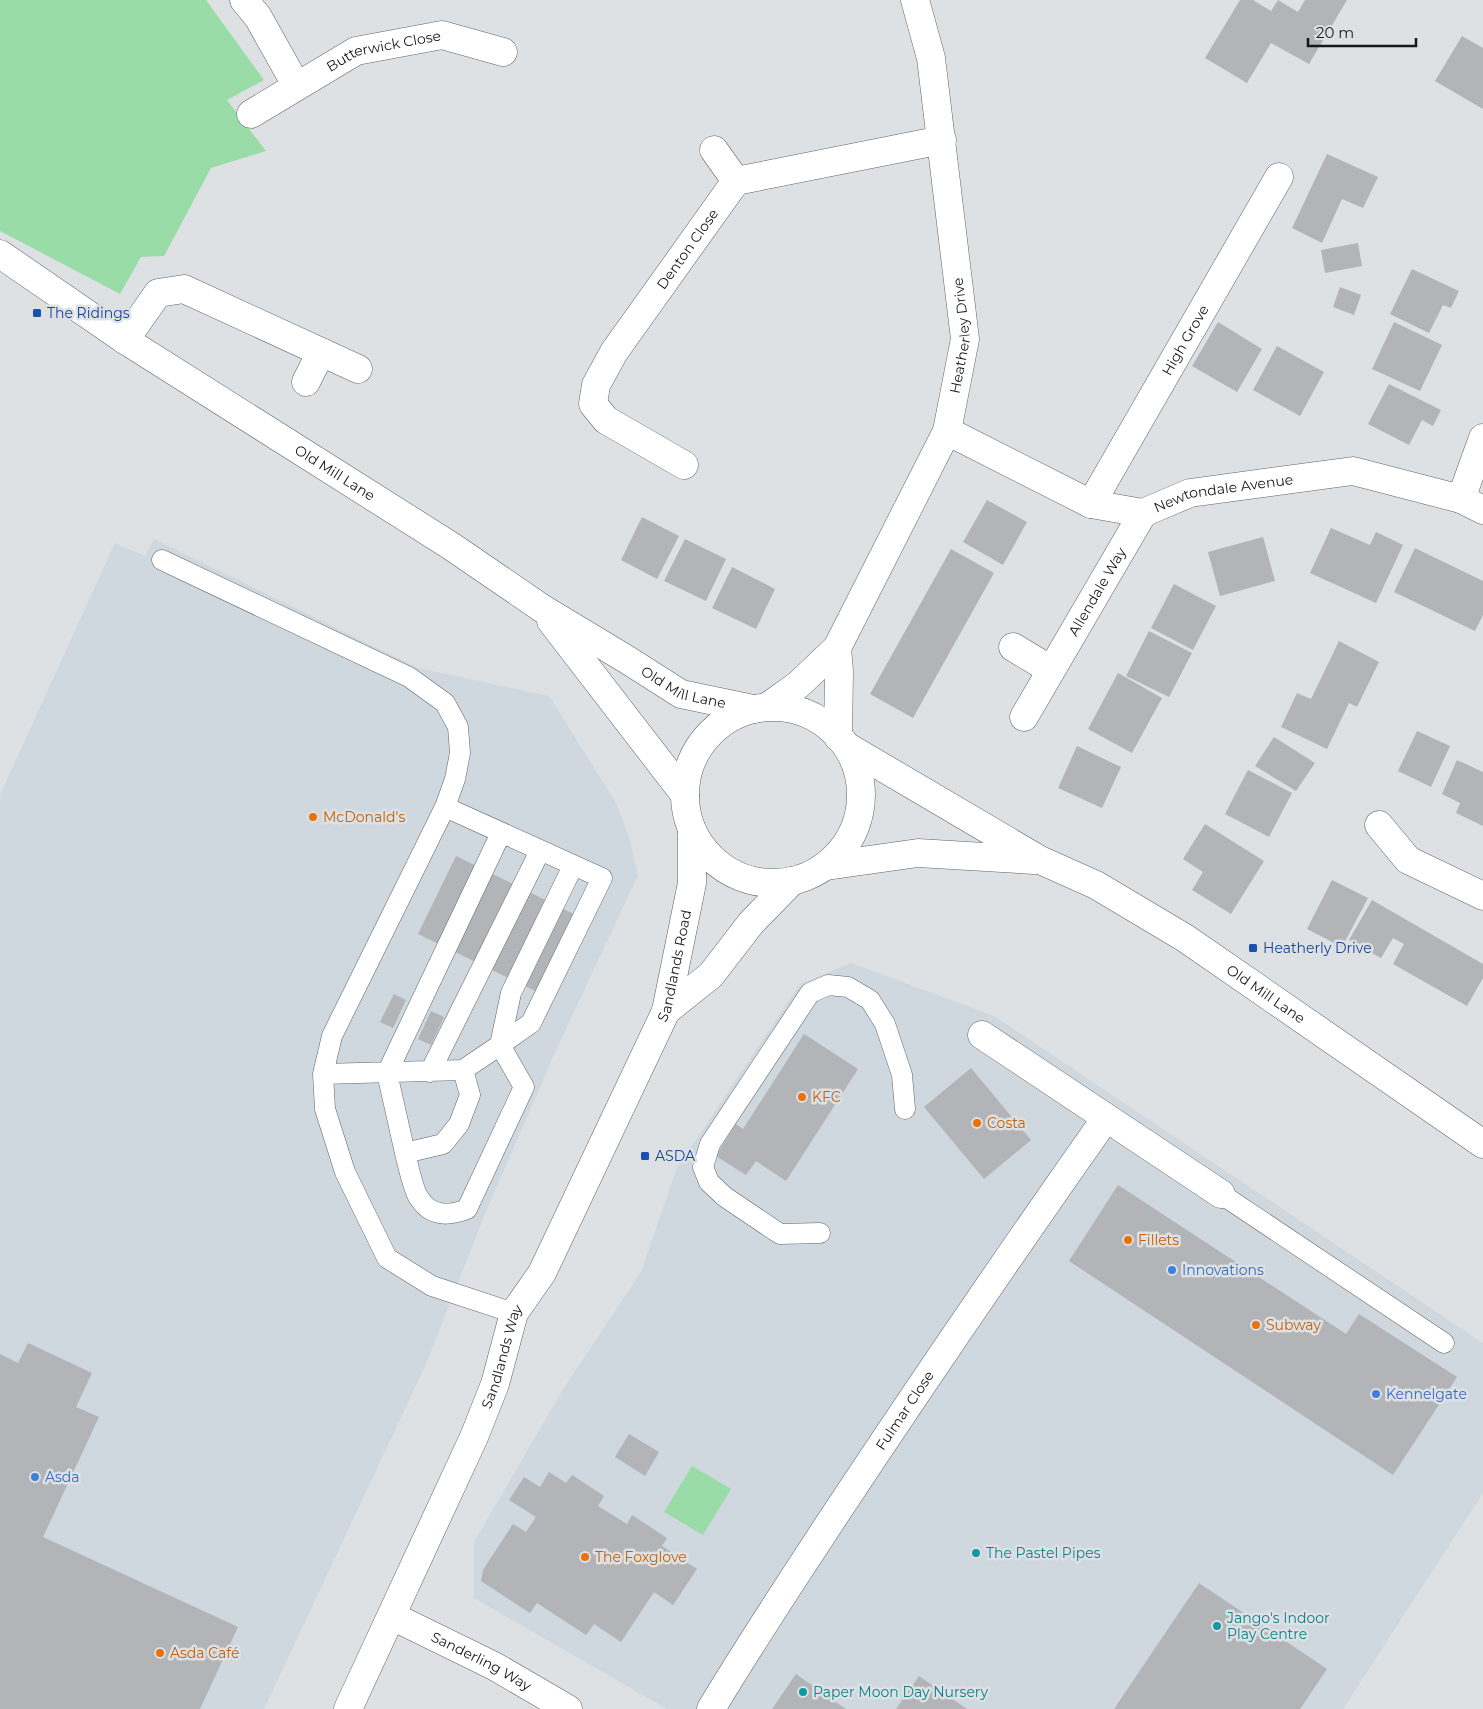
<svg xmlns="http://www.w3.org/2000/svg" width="1483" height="1709" viewBox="0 0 1483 1709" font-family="Montserrat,sans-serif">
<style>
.built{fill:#cfd7df}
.green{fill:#9adca8}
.building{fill:#b2b4b7}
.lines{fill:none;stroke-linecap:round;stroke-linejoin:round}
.service-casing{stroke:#606264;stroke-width:21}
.minor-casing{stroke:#606264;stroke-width:29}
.tertiary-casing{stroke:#606264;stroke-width:29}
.primary-casing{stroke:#606264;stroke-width:29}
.service{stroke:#fff;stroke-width:20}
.minor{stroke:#fff;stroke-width:28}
.tertiary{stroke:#fff;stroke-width:28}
.primary{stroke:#fff;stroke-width:28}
.transit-dot{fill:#1a4fb4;stroke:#dee1e3;stroke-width:2}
.food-dot{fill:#e8710a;stroke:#dee1e3;stroke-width:2}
.shop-dot{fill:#3f7fe0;stroke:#dee1e3;stroke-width:2}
.culture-dot{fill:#0f9aa8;stroke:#dee1e3;stroke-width:2}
.labels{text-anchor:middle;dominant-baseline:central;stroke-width:5;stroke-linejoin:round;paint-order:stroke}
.street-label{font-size:14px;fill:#171819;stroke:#dee1e3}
.transit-label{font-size:14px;fill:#164399;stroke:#dee1e3;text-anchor:start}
.food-label{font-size:14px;fill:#c56008;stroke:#dee1e3;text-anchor:start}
.shop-label{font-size:14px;fill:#366cbe;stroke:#dee1e3;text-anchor:start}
.culture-label{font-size:14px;fill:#0d838f;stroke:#dee1e3;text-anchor:start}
</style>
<rect width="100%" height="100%" fill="#dee1e3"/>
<!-- built -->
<path class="built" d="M154 539 418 668 549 696 615 801 629 837 638 875 552 1059 485 1214 426 1364 264 1709H0V795L115 543 145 556Z
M851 963 994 1016 1483 1343V1493L1343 1709H667L474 1598V1542L562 1391 641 1272 676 1170 800 984Z"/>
<!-- green -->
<path class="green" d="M0 0H206L264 80 227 100 266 151 211 168 164 256 141 257 120 294 0 231Z
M692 1466 731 1489 703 1535 664 1512Z"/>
<!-- building -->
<path class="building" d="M1240 0H1253L1271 11 1278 0 1298 12 1305 0H1347L1309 64 1271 43 1247 83 1205 58Z
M1462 36 1483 48V109L1435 81Z
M1327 154 1378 177 1363 208 1342 199 1322 243 1292 228Z
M1358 243 1362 266 1325 273 1321 250Z
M1412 269 1459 291 1451 308 1443 305 1429 333 1390 314Z
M1340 287 1361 295 1354 315 1333 307Z
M1218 322 1262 349 1237 392 1192 366Z
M1394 322 1442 345 1420 391 1372 369Z
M1277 346 1324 372 1300 416 1253 390Z
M1389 384 1441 410 1433 426 1422 420 1409 445 1368 424Z
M987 500 1027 522 1003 565 963 542Z
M642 517 679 536 657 579 621 560Z
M1331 528 1370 545 1376 532 1403 545 1376 603 1310 573Z
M1263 537 1275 581 1220 596 1208 552Z
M685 539 726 559 706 601 664 581Z
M1415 548 1483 581V615L1475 631 1394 592Z
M951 549 994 573 913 718 870 694Z
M732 567 775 589 756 629 712 608Z
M1174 584 1216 606 1193 650 1151 628Z
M1149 631 1192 653 1169 697 1126 676Z
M1339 641 1379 662 1357 707 1349 703 1327 749 1281 727 1297 693 1311 699Z
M1118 673 1162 698 1132 753 1088 729Z
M1417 731 1450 746 1431 787 1398 771Z
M1274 737 1315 763 1296 791 1255 766Z
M1077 746 1121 767 1102 808 1058 788Z
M1457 760 1483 772V826L1456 813 1460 803 1442 794Z
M1248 770 1292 793 1269 837 1225 814Z
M1205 824 1264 861 1231 914 1192 890 1203 872 1183 859Z
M456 856 590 922 552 999 418 934Z
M1332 880 1368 898 1342 947 1307 929Z
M1372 900 1483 964V978L1467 1006 1393 964 1404 944 1393 938 1381 958 1349 940Z
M394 994 406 1000 393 1028 380 1022Z
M431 1011 444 1017 431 1045 418 1039Z
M804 1034 858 1069 786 1181 756 1161 746 1175 716 1156 736 1124 743 1129Z
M971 1068 1031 1140 984 1179 924 1107Z
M1118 1185 1346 1334 1359 1314 1457 1377 1393 1475 1069 1261Z
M28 1343 92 1373 76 1407 99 1417 43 1537 238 1627 200 1709H0V1354L18 1363Z
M629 1434 659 1452 645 1476 615 1457Z
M549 1472 566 1483 572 1475 604 1496 598 1506 627 1524 632 1515 667 1538 662 1546 697 1569 673 1605 654 1592 621 1642 594 1624 586 1635 537 1603 530 1613 481 1581 483 1570 513 1524 526 1532 536 1517 509 1500 524 1477 540 1487Z
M1199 1583 1327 1669 1300 1709H1114Z
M796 1674 846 1709H772Z
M919 1676 967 1709H896Z"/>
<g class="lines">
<defs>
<path id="service" d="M162 560 409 677 445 703 458 727 460 753 455 779 445 807 332 1036 323 1074 325 1109 345 1172 387 1258 432 1286 514 1313
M463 1070 470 1095 459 1124 443 1144 405 1153 387 1073 501 833
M430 1072 540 851
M323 1074 463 1070 500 1045 531 1023 602 878 445 807
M405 1153C408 1164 413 1190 419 1198 431 1217 449 1216 467 1209L524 1087 500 1045 511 993 573 866
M1221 1194 1444 1343
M820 1233 780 1234 725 1197 709 1182 703 1167 710 1144 810 993 828 985 848 987 870 1000 885 1024 902 1075 905 1109"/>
<g id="minor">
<path d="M244 0 258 17 296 85"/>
<path id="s1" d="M251 114 356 51 442 35 503 52"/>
<path d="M714 150 736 181"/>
<path d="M125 340 158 293 184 289 358 369"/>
<path d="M306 382 321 352"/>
<path id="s2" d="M947 431 1091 504 1143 513 1190 493 1353 471 1461 499 1483 510"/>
<path id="s3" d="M684 465 606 420 593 404 596 385 614 352 736 181 942 140"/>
<path d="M1461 499 1483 438"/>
<path id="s4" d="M1091 504 1279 177"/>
<path d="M1013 647 1051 670"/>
<path d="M837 648 839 671 838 737"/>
<path id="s5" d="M767 707 798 685 837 648 947 431 965 339 931 58 915 0"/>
<path id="s6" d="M1024 717 1143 513"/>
<path d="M1379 825 1408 860 1483 896"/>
<path d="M982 1035 1221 1194"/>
<path id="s7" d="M392 1616 494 1666 568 1709"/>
<path id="s8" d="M711 1709C748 1647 788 1587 827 1527 918 1389 1011 1253 1106 1118"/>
</g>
<g id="tertiary">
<path d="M666 1011 711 975 751 923 792 881"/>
<path id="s9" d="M348 1709 474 1437 495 1384 514 1313 542 1273 666 1011 692 883V831"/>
</g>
<g id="primary">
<path id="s10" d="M0 254 125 340 451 546 543 609 626 659 681 694 753 709"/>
<path d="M551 621 685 795"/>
<circle cx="773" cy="795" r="88"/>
<path id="s11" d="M848 747 1040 860 1096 885 1185 938 1483 1144"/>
<path d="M826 866 918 853 1034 860"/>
</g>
</defs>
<!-- service casing -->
<use href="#service" class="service-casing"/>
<!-- minor casing -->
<use href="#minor" class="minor-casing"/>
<!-- tertiary casing -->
<use href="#tertiary" class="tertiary-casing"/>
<!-- primary casing -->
<use href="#primary" class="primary-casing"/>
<!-- service -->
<use href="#service" class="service"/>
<!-- minor -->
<use href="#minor" class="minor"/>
<!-- tertiary -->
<use href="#tertiary" class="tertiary"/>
<!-- primary -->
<use href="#primary" class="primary"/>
</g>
<!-- markers -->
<g class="transit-dot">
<rect x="32" y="308" width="10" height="10" rx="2.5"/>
<rect x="1248" y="943" width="10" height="10" rx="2.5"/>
<rect x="640" y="1151" width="10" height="10" rx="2.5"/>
</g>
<g class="food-dot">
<circle cx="313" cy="817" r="5"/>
<circle cx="802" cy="1097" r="5"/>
<circle cx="977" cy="1123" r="5"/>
<circle cx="1128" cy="1240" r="5"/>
<circle cx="1256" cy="1325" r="5"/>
<circle cx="585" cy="1557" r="5"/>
<circle cx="160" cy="1653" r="5"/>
</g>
<g class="shop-dot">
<circle cx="1172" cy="1270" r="5"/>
<circle cx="1376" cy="1394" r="5"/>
<circle cx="35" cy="1477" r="5"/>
</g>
<g class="culture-dot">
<circle cx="976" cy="1553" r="5"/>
<circle cx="1217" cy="1626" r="5"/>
<circle cx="803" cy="1692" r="5"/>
</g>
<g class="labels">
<!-- street labels -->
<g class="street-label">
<text stroke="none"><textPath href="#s1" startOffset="149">Butterwick Close</textPath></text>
<text stroke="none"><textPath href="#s3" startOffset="294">Denton Close</textPath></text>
<text stroke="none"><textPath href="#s5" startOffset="432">Heatherley Drive</textPath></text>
<text stroke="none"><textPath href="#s4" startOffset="189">High Grove</textPath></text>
<text stroke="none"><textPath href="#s10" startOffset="400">Old Mill Lane</textPath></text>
<text stroke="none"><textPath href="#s2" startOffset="298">Newtondale Avenue</textPath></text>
<text stroke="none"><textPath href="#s6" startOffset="145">Allendale Way</textPath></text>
<text stroke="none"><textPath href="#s10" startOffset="811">Old Mill Lane</textPath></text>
<text stroke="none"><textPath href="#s9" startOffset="815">Sandlands Road</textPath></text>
<text stroke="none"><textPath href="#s11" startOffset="486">Old Mill Lane</textPath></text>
<text stroke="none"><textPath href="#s9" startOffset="385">Sandlands Way</textPath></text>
<text stroke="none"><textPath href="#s8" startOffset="356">Fulmar Close</textPath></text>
<text stroke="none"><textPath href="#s7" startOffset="100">Sanderling Way</textPath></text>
</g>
<!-- transit labels -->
<g class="transit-label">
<text x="47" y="313">The Ridings</text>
<text x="1263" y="948">Heatherly Drive</text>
<text x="655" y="1156">ASDA</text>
</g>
<!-- food labels -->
<g class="food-label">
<text x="323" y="817">McDonald's</text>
<text x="812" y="1097">KFC</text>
<text x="987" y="1123">Costa</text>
<text x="1138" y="1240">Fillets</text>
<text x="1266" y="1325">Subway</text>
<text x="595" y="1557">The Foxglove</text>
<text x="170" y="1653">Asda Café</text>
</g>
<!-- shop labels -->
<g class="shop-label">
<text x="1182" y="1270">Innovations</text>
<text x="1386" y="1394">Kennelgate</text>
<text x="45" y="1477">Asda</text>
</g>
<!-- culture labels -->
<g class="culture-label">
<text x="986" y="1553">The Pastel Pipes</text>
<text x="1227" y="1618">Jango's Indoor<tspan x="1227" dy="16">Play Centre</tspan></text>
<text x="813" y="1692">Paper Moon Day Nursery</text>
</g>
</g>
<!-- scale -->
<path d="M1308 38v8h108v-8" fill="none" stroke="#171819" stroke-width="2.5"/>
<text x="1316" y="38" font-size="15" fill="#171819" stroke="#dee1e3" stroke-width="4" paint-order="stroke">20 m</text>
</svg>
